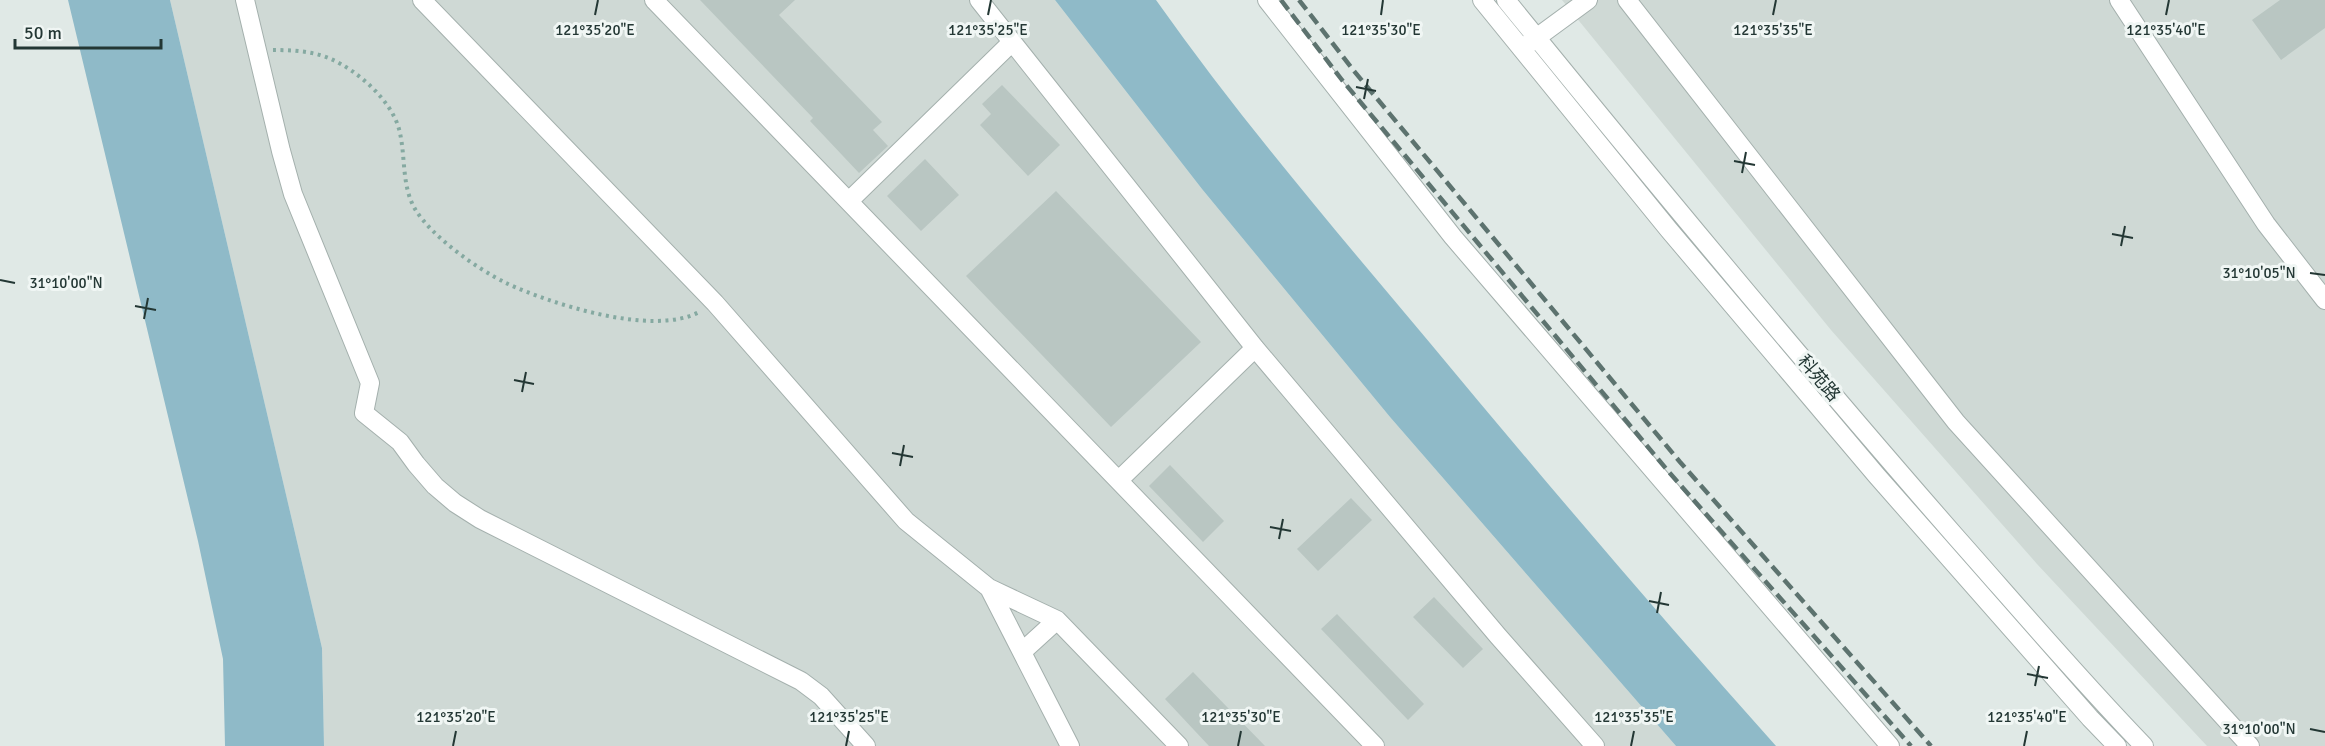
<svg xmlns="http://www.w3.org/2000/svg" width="2325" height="746" viewBox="0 0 2325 746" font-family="Signika,'Noto Sans SC',sans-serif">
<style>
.built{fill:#cfd9d5}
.water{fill:#8fbac8}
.building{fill:#b9c6c2}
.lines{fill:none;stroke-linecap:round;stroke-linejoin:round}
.minor-casing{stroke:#a4b0ad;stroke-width:20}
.path{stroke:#85a9a1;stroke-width:4;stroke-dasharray:3 4.5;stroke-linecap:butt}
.minor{stroke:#fff;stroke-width:18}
.rail{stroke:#5d736f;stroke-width:4.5;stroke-dasharray:12 6;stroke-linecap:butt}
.ticks{fill:none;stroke:#233734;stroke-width:2}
.labels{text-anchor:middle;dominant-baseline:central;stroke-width:6;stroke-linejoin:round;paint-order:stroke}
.street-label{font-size:18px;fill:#233734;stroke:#f0f6f4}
.ticks-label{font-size:15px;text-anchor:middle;fill:#233734;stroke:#f0f6f4;stroke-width:6;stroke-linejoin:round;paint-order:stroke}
</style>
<rect width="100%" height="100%" fill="#e0e9e6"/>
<!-- built -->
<path class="built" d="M170 0H1055L1202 189 1390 417 1676 746H324L322 648Z
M1562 0H2325V746H2207L2037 564 1831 330Z"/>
<!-- water -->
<path class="water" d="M68 0H170L322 648 324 746H225L223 659 198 541Z
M1055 0H1156C1240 119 1336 231 1430 343 1543 479 1658 614 1776 746H1676L1390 417 1202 189Z"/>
<!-- building -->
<path class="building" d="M700 0H795L779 15 882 122 873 130 888 146 859 173 810 121 813 118Z
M2280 0H2325V28L2281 60 2252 20Z
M1002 85 1060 145 1028 176 980 125 991 114 982 104Z
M925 159 959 195 921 231 887 196Z
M1056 191 1201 342 1111 427 966 276Z
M1170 465 1224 521 1203 542 1149 486Z
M1351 498 1372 520 1318 571 1297 549Z
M1434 597 1483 649 1463 668 1413 617Z
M1337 614 1424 704 1408 720 1321 629Z
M1193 672 1265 746H1209L1165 699Z"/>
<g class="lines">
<defs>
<path id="minor" d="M245 0 281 151 293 194 370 383 364 413 400 442 416 464 435 486 455 503 480 519 801 681 821 696 866 746
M422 0 715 303 906 521 989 588 1070 746
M654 0 1375 746
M979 0 1255 348 1498 636 1595 746
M1267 0 1453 237 1890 746
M1482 0 1669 230 1877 476 2090 718 2117 746
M1506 0C1653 181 1802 361 1956 537 2018 607 2079 679 2144 746
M1627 0 1956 422 2250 746
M2119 0 2266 224 2325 300
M1528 44 1588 0
M849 201 1011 43
M1119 480 1255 348
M989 588 1057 620 1179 746
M1023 651 1057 620"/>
</defs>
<!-- minor casing -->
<use href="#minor" class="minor-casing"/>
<!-- path -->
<path class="path" d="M273 50C292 50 313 51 331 59 358 71 391 100 399 129 406 155 401 185 415 209 432 237 476 268 506 283 551 304 653 337 699 312"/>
<!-- minor -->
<use href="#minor" class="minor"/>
<!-- rail -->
<path class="rail" d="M1281 0 1342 80 1668 471 1911 746
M1299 0 1354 71 1680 462 1931 746"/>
</g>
<!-- ticks -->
<path class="ticks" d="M595 15 598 0M988 15 991 0M1381 15 1383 0M1773 15 1776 0M2166 15 2169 0M1356 87 1376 91M1364 99 1368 79M1734 161 1755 165M1742 173 1746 152M2112 234 2133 238M2121 246 2125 226M2310 273 2325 275M0 280 15 283M135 306 156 310M144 319 148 298M514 380 534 384M522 392 526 372M892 453 913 457M900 466 904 445M1270 527 1291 531M1279 539 1283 519M1649 601 1669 605M1657 613 1661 592M2027 674 2048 678M2035 686 2039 666M2310 729 2325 732M453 746 456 731M846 746 849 731M1238 746 1241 731M1631 746 1634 731M2024 746 2027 731"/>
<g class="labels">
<!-- street labels -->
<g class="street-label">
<text transform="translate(1819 378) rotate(50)">科苑路</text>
</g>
</g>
<g class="ticks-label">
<text x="595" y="35">121°35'20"E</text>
<text x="988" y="35">121°35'25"E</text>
<text x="1381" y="35">121°35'30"E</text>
<text x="1773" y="35">121°35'35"E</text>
<text x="2166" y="35">121°35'40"E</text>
<text x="2259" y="278">31°10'05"N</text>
<text x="66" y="288">31°10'00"N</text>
<text x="456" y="722">121°35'20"E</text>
<text x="849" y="722">121°35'25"E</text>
<text x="1241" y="722">121°35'30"E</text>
<text x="1634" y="722">121°35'35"E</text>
<text x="2027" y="722">121°35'40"E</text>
<text x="2259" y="734">31°10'00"N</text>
</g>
<!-- scale -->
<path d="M15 39v9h146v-9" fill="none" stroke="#233734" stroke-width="3"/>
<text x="24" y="39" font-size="18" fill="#233734" stroke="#f0f6f4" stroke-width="4.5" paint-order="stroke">50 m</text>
</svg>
